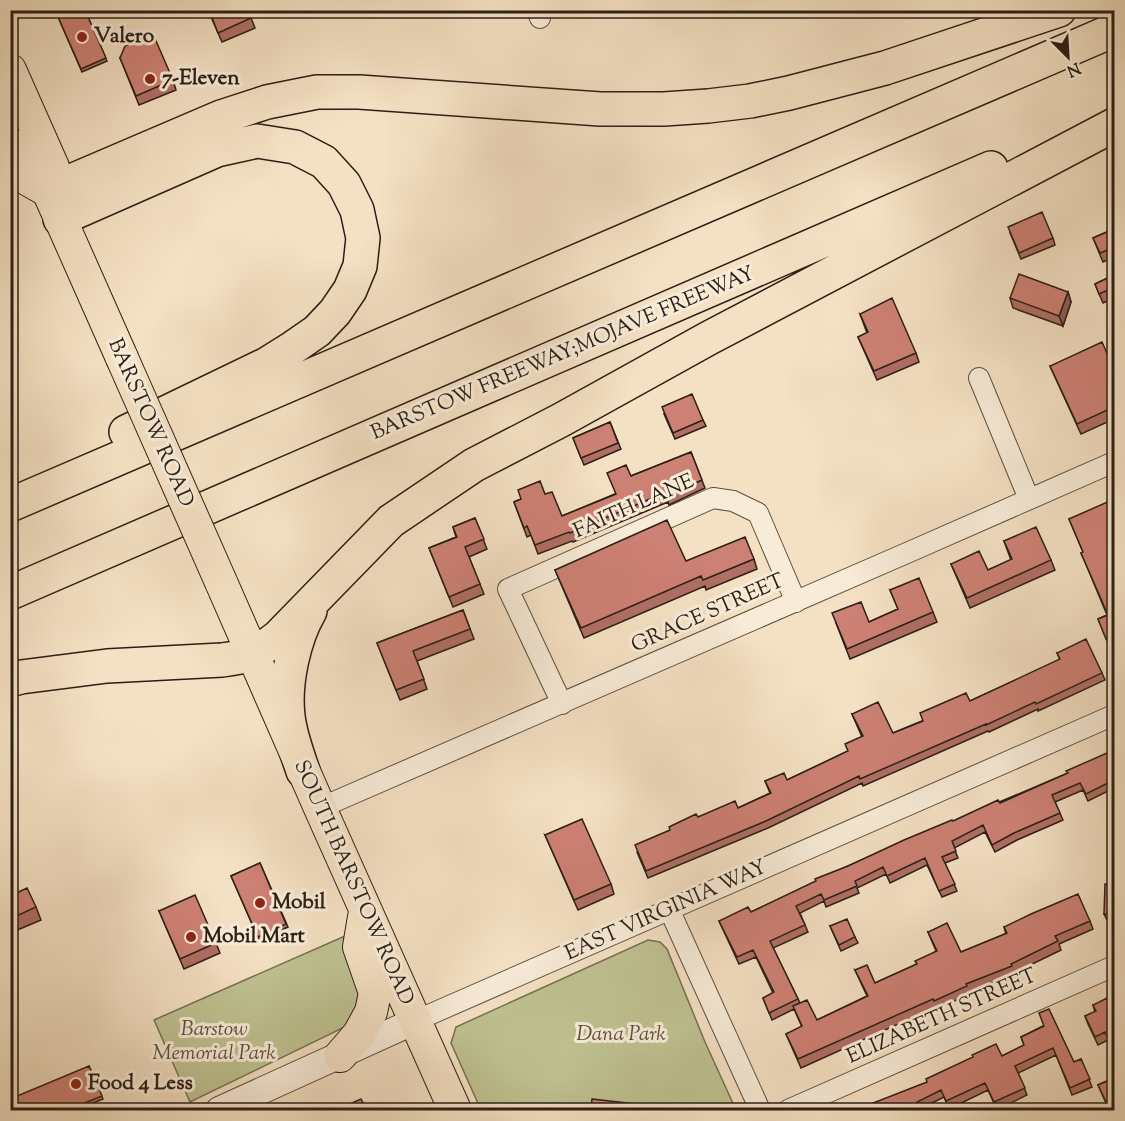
<svg xmlns="http://www.w3.org/2000/svg" width="1125" height="1121" viewBox="0 0 1125 1121" font-family="'Sorts Mill Goudy',serif">
<style>
.park{fill:#bfc191;stroke:#747054;stroke-width:1.5}
.lines{fill:none;stroke-linecap:round;stroke-linejoin:round}
.minor-casing{stroke:#5c4f41;stroke-width:22}
.tertiary-casing{stroke:#5c4f41;stroke-width:28}
.primary-casing{stroke:#2a1f16;stroke-width:34}
.motorway-casing{stroke:#2a1f16;stroke-width:36}
.minor{stroke:#f8ebd8;stroke-width:20}
.tertiary{stroke:#f8ebd8;stroke-width:26}
.primary{stroke:#f4e0c3;stroke-width:32}
.motorway{stroke:#f4e0c3;stroke-width:33}
.primary-bridge-casing{stroke:#2a1f16;stroke-width:34;stroke-linecap:butt}
.primary-bridge{stroke:#f4e0c3;stroke-width:32}
.wall{fill:#b06e64;stroke:#2a1f16;stroke-width:1.5}
.shaded-wall{fill:#905a51;stroke:#2a1f16;stroke-width:1.5}
.building{fill:#cd8074;stroke:#2a1f16;stroke-width:1.5}
.poi-dot{fill:#8f2418;stroke:#f8ebd8;stroke-width:2}
.labels{text-anchor:middle;dominant-baseline:central;stroke-width:6;stroke-linejoin:round;paint-order:stroke}
.poi-label{font-size:21px;font-weight:bold;fill:#2a1f16;stroke:#f8ebd8;text-anchor:start}
.street-label{font-size:21px;fill:#2a1f16;stroke:#f8ebd8}
.park-label{font-size:21px;font-style:italic;fill:#57503b;stroke:#f8ebd8}
</style>
<rect width="100%" height="100%" fill="#f4e0c3"/>
<filter id="stains"><feTurbulence type="fractalNoise" baseFrequency=".00333" numOctaves="4"/><feColorMatrix values="0 0 0 0 .2 0 0 0 0 .09 0 0 0 0 .02 0 0 0 .5 -.17"/></filter>
<radialGradient id="worn" r=".72"><stop offset=".6" stop-color="#630" stop-opacity="0"/><stop offset="1" stop-color="#630" stop-opacity=".3"/></radialGradient>
<!-- park -->
<path class="park" d="M345 936 370 1000 349 1025 190 1102 154 1020Z
M648 940 660 942 667 949 705 1042 736 1110H481L451 1043 456 1027Z"/>
<g class="lines">
<defs>
<path id="minor" d="M537 10 540 18
M979 378 1029 499
M562 704 508 589 713 498 733 501 758 513 796 602
M320 808 916 549 1114 462
M669 909 760 1110
M415 1021 1114 715
M788 1110 1114 966"/>
<path id="tertiary" d="M219 1110 415 1021"/>
<path id="primary" d="M10 70 53 167 48 191
M10 144 25 178 48 191 122 358
M221 582 320 808 455 1110
M340 1056 359 1034 371 1012 375 993 359 947 364 917"/>
<path id="motorway" d="M48 191 221 117 267 102 317 92H359L600 109H664L708 106 750 101 789 93 885 68 1059 10
M60 219 217 150 257 141 295 147 324 162 344 184 357 210 363 238 360 266 350 290 335 312 317 331 291 349 267 364 126 432
M10 505 1114 30
M10 593 991 168
M10 680 21 677 107 666 222 660C247 657 258 653 278 637L391 521 474 465 561 420 709 338 1114 125
M303 771C297 753 290 735 288 716 284 684 294 638 310 611"/>
</defs>
<!-- minor casing -->
<use href="#minor" class="minor-casing"/>
<!-- tertiary casing -->
<use href="#tertiary" class="tertiary-casing"/>
<!-- primary casing -->
<use href="#primary" class="primary-casing"/>
<!-- motorway casing -->
<use href="#motorway" class="motorway-casing"/>
<!-- minor -->
<use href="#minor" class="minor"/>
<!-- tertiary -->
<use href="#tertiary" class="tertiary"/>
<!-- primary -->
<use href="#primary" class="primary"/>
<!-- motorway -->
<use href="#motorway" class="motorway"/>
<defs>
<path id="primary-bridge" d="M122 358 221 582"/>
</defs>
<!-- primary-bridge casing -->
<use href="#primary-bridge" class="primary-bridge-casing"/>
<!-- primary-bridge -->
<use href="#primary-bridge" class="primary-bridge"/>
</g>
<!-- wall -->
<path class="wall" d="M55 10H85L107 61 82 72Z
M208 10H248L255 28 222 42Z
M120 58 173 80 176 90 139 105Z
M1114 229V257L1103 262 1093 238Z
M1010 233 1053 238 1055 245 1021 259Z
M1114 275V305L1112 299 1103 303 1095 284Z
M1068 292 1071 302 1063 326 1013 308 1010 298Z
M860 314 916 353 919 362 877 380 858 337 867 333Z
M1050 366 1114 369V419L1081 434Z
M664 414 703 420 706 426 675 439Z
M610 422 621 449 584 465 573 438Z
M691 452 705 488 669 505 668 502 573 542 572 541 538 554 531 535 527 537 514 502 521 499 545 494 562 516 615 494 631 476Z
M1114 507V646L1110 648 1098 619 1107 615 1085 562 1081 553 1083 552 1069 519Z
M475 518 487 549 469 557 484 594 453 607 429 548 456 537 453 527Z
M1004 541 1051 560 1055 570 970 608 951 564 988 570 1011 560Z
M754 559 757 569 706 590 705 586 584 638 555 570Z
M890 590 933 612 937 622 850 659 836 623 869 622 898 609Z
M463 610 474 639 417 661 427 689 400 700 377 643Z
M1057 653 1102 673 1105 680 1038 711V709L989 732 988 731 863 786 862 783 768 828 648 878 637 852 670 830 698 817 738 808 770 793 765 781 787 780 848 751 862 737 852 714 893 733 970 701 1060 660Z
M1114 750V788L1088 801 1083 790 1055 802 1063 820 1017 840 995 852 985 832 954 848 958 858 945 863 957 891 942 897 927 865 890 883 886 874 857 888 859 893 826 907 824 901 800 913 808 932 773 948 800 1003 817 1020 867 996 855 970 875 983 917 964 936 951 928 932 961 952 1006 934 1004 927 1090 921 1093 929 1059 944 1061 950 1014 973 1015 974 969 992 970 994 937 1009 936 1007 801 1068 786 1034 802 1027 794 1009 772 1020 763 998 773 993 756 957 739 964 719 921 751 912 848 866 1068 773Z
M545 835 611 884 614 894 578 910Z
M260 863 288 927 259 940 231 876Z
M1114 885V921L1107 920 1104 914Z
M10 896 36 907 41 920 10 933Z
M159 911 216 943 220 953 184 969Z
M830 926 855 937 858 943 841 951Z
M1093 1005 1114 1014V1054L1108 1040 1098 1045 1088 1024 1085 1016 1095 1012Z
M1043 1026 1074 1062 1081 1059 1092 1087 1072 1095 1056 1055 1018 1073 1027 1095 997 1110 988 1090 949 1109 944 1097 920 1109H858L1002 1056 1024 1045 1021 1037Z
M89 1066 103 1099 76 1110H10Z
M1114 1078V1110H1109L1098 1085Z"/>
<!-- shaded-wall -->
<path class="shaded-wall" d="M1068 292 1071 302 1063 326 1059 316Z"/>
<!-- building -->
<path class="building" d="M55 10H85L106 58 81 69Z
M209 10H248L251 18 218 33Z
M153 34 173 80 136 96 120 58 125 46Z
M1042 212 1053 238 1019 253 1008 227Z
M1114 229V251L1113 248 1100 253 1093 238Z
M1019 274 1068 292 1059 316 1010 298Z
M1114 275V303L1108 290 1099 294 1095 284Z
M892 298 916 353 874 371 858 337 868 332 860 314Z
M1102 342 1114 369V407L1077 424 1050 366Z
M692 394 703 420 673 433 662 407Z
M610 422 618 443 581 458 573 438Z
M691 452 702 480 666 496 664 493 570 533 569 532 535 545 527 526 524 528 514 502 521 499 518 490 540 481 545 494 552 492 562 516 616 494 607 473 626 465 631 476Z
M1112 500 1114 507V638V636L1106 639 1098 619 1108 615 1081 553 1083 552 1069 519Z
M475 518 484 539 465 547 480 584 449 597 429 548 457 537 453 527Z
M667 520 686 561 745 537 754 559 703 580 701 576 581 628 555 570Z
M1036 527 1051 560 967 598 951 564 979 551 988 570 1012 559 1004 541Z
M919 578 933 612 847 649 832 613 861 602 869 622 898 609 890 590Z
M463 610 470 629 413 651 424 679 396 690 377 643Z
M1086 639 1102 673 1036 704 1035 702 986 725V724L860 779 859 776 766 821 646 871 635 845 670 830 669 827 696 814 698 817 735 801 738 808 771 793 765 781 784 773 787 780 848 751 845 744 863 736 852 714 878 702 893 733 923 721 920 713 966 693 970 701 1060 659 1057 653Z
M1114 750V780L1086 794 1080 783 1052 795 1060 813 1014 833 992 845 983 825 952 841 956 851 942 857 955 884 939 891 925 858 887 876 883 867 855 881 857 886 824 900 821 894 796 906 805 925 770 941 798 999 769 1013 763 998 774 992 753 950 737 957 719 921 748 907 751 912 816 881 815 879 848 866 904 840 952 820 953 821 998 800 1000 803 1068 773 1066 771Z
M582 819 611 884 574 900 545 835Z
M260 863 286 924 258 937 231 876Z
M1105 884 1114 885V914H1104Z
M27 888 36 907 10 919V896Z
M1078 894 1090 921 1055 936 1058 941 1011 964 1012 966 966 984 967 986 934 1001 933 999 798 1059 786 1034 802 1026 793 1006 807 1000 817 1020 868 996 855 970 867 965 875 983 917 964 915 961 937 951 928 932 947 923 961 952 1007 933 1004 927 1031 914Z
M195 895 216 943 180 959 159 911Z
M847 919 855 937 839 945 830 926Z
M1107 998 1114 1014V1053L1105 1032 1095 1037 1085 1016 1096 1011 1093 1005Z
M1049 1009 1074 1062 1081 1059 1090 1079 1070 1088 1053 1048 1015 1066 1025 1088 994 1102 985 1083 946 1101 941 1090 917 1102 920 1110H851L858 1108V1109L927 1082 926 1079 973 1057 972 1055 996 1044 1002 1056 1024 1045 1021 1037 1044 1026 1039 1013Z
M89 1066 102 1096 67 1110H10V1099Z
M1114 1078V1109L1112 1103 1108 1106 1098 1085Z
M361 1099 367 1110H336Z
M592 1099 653 1106V1110H591Z"/>
<!-- markers -->
<g class="poi-dot">
<circle cx="82" cy="37" r="6"/>
<circle cx="150" cy="79" r="6"/>
<circle cx="260" cy="903" r="6"/>
<circle cx="191" cy="937" r="6"/>
<circle cx="76" cy="1084" r="6"/>
</g>
<g class="labels">
<!-- poi labels -->
<g class="poi-label">
<text x="94" y="37">Valero</text>
<text x="162" y="79">7-Eleven</text>
<text x="272" y="903">Mobil</text>
<text x="203" y="937">Mobil Mart</text>
<text x="88" y="1084">Food 4 Less</text>
</g>
<!-- street labels -->
<g class="street-label">
<text transform="translate(563 354) rotate(-23)">BARSTOW FREEWAY;MOJAVE FREEWAY</text>
<text transform="translate(150 423) rotate(66)">BARSTOW ROAD</text>
<text transform="translate(634 507) rotate(-24)">FAITH LANE</text>
<text transform="translate(708 614) rotate(-24)">GRACE STREET</text>
<text transform="translate(353 883) rotate(66)">SOUTH BARSTOW ROAD</text>
<text transform="translate(666 911) rotate(-24)">EAST VIRGINIA WAY</text>
<text transform="translate(942 1017) rotate(-24)">ELIZABETH STREET</text>
</g>
<!-- park labels -->
<g class="park-label">
<text x="214" y="1030">Barstow<tspan x="214" dy="24">Memorial Park</tspan></text>
<text x="621" y="1035">Dana Park</text>
</g>
</g>
<!-- margin -->
<rect width="1125" height="1121" fill="none" stroke="#f4e0c3" stroke-width="36"/>
<rect x="12" y="12" width="1101" height="1097" fill="none" stroke="#2a1f16" stroke-width="3"/>
<rect x="18" y="18" width="1089" height="1085" fill="none" stroke="#2a1f16" stroke-width="1.5"/>
<!-- north arrow -->
<g transform="translate(1068 57) rotate(156)" stroke="#f8ebd8" stroke-width="4.5" paint-order="stroke">
<path d="M0-4.5L10 22L0 15L-10 22Z" fill="#2a1f16"/>
<text y="-9" font-size="16" font-weight="bold" text-anchor="middle" fill="#2a1f16">N</text>
</g>
<rect width="100%" height="100%" filter="url(#stains)"/>
<rect width="100%" height="100%" fill="url(#worn)"/>
</svg>
